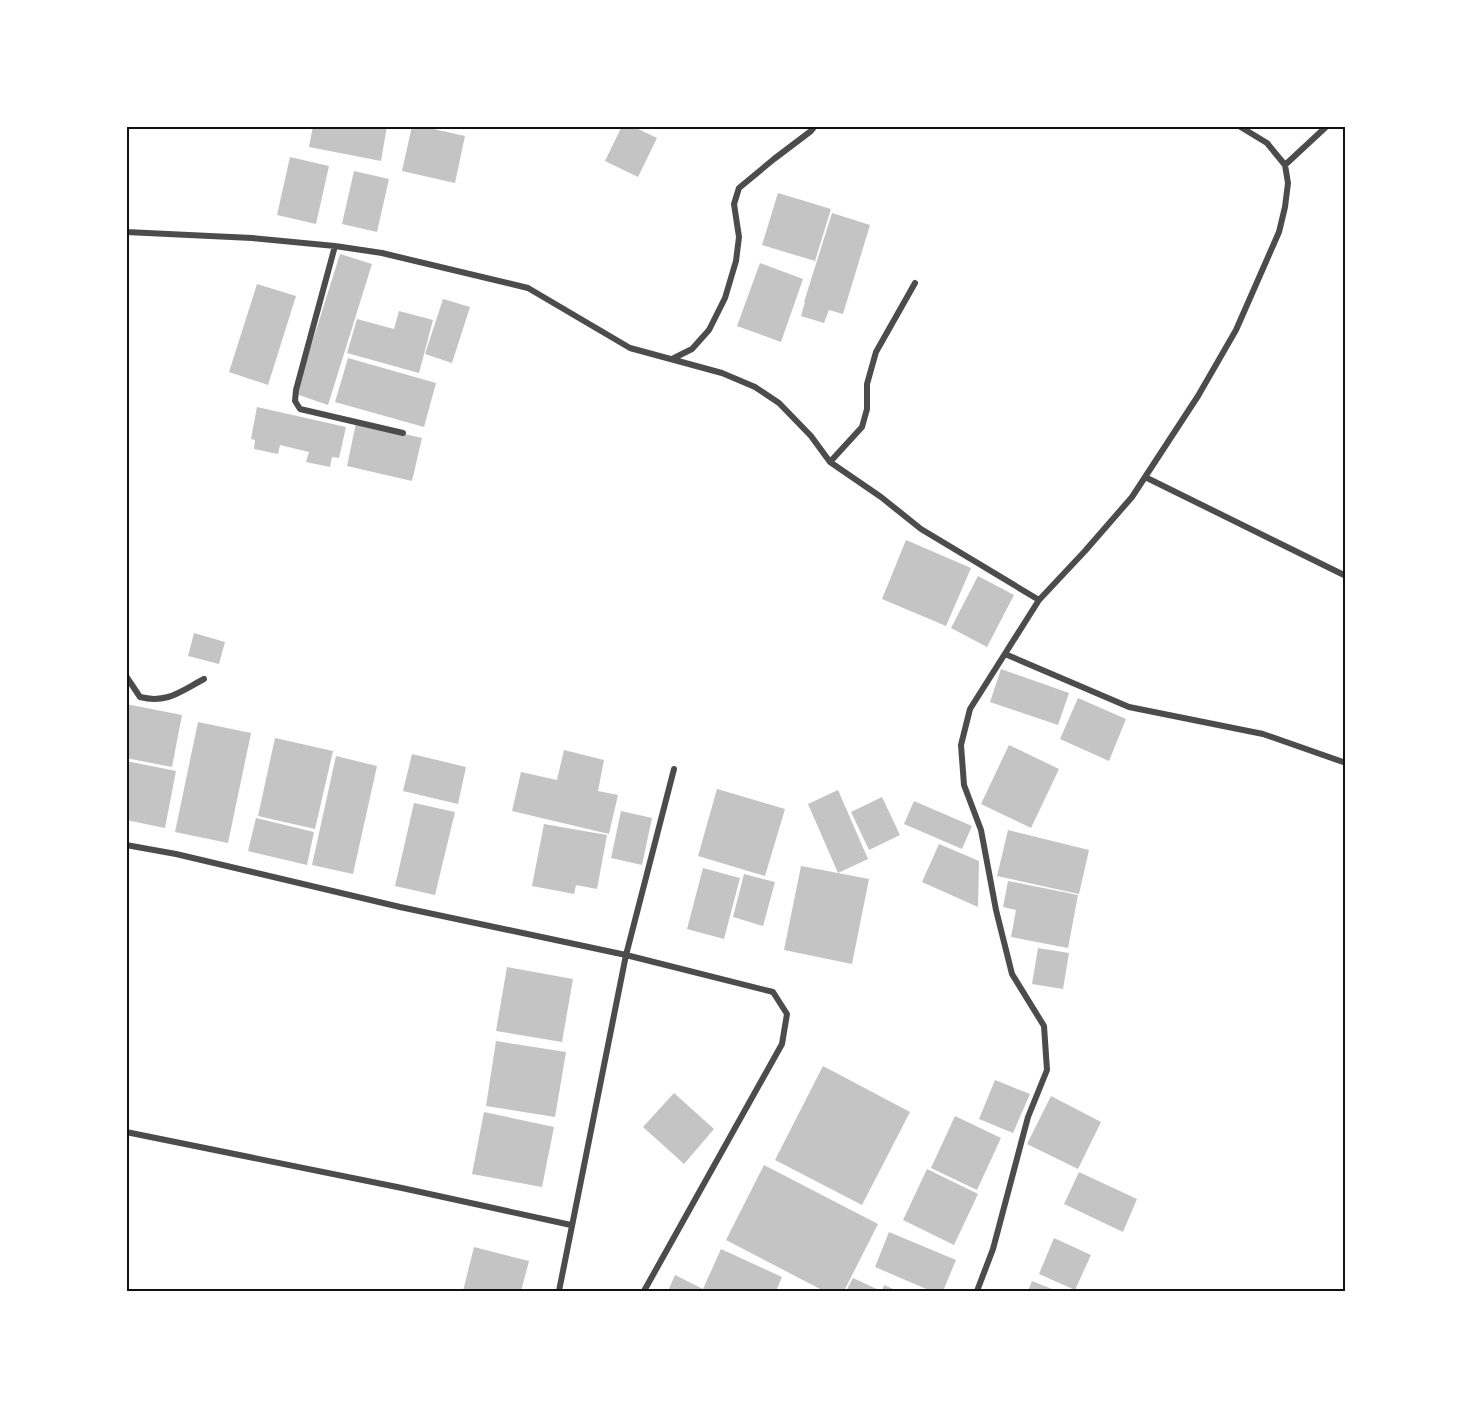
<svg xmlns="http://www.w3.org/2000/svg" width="1472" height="1417" viewBox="0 0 1472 1417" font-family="'Alegreya Sans',sans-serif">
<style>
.building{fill:#c4c4c4}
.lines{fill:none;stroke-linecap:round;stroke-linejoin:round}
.minor{stroke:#4c4c4c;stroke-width:6}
.neatline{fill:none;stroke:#111;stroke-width:2}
</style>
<rect width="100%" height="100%" fill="#fff"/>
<!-- building -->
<path class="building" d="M313 126H387L381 161 309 147Z
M412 126H420L465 136 455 183 402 171Z
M622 126H632L657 138 638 177 605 161Z
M290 157 329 166 316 224 277 215Z
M354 171 389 179 377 232 342 224Z
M778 193 831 209 815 261 762 245Z
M832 213 870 225 843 314 829 310 824 323 801 316 805 302H804Z
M340 254 372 264 328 405 296 394Z
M760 263 803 279 781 342 737 326Z
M257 284 296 296 268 385 229 372Z
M443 299 470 307 452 363 425 354Z
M399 311 433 320 419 373 347 353 357 319 394 329Z
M348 358 436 383 424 427 335 402Z
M257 407 346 427 339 458 332 457 330 467 306 462 309 452 280 445 278 454 254 449 255 440 251 439Z
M356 423 422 438 412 481 347 466Z
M906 540 971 568 946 626 882 599Z
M978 576 1014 595 987 647 951 628Z
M194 633 225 642 219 664 188 656Z
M1001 669 1069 693 1058 725 990 702Z
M1078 698 1126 719 1109 761 1060 739Z
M126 704 182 715 172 767 126 758Z
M198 722 251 733 228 843 175 832Z
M275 738 333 751 315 829 258 816Z
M1009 745 1059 769 1031 828 981 804Z
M564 750 604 760 598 791 618 795 609 834 512 811 521 772 557 780Z
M412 754 466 767 458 804 403 791Z
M336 756 377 766 353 874 312 865Z
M126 761 176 771 165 828 126 820Z
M717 789 785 809 765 876 698 856Z
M838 790 868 859 838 873 808 804Z
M882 797 900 835 869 850 851 812Z
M914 801 972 826 962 849 904 824Z
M414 803 455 812 435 895 395 886Z
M621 811 652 818 642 865 611 858Z
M256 818 314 832 307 865 248 851Z
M544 824 607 835 597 889 576 885 574 894 532 886Z
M1008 830 1089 850 1079 894 997 876Z
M939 844 979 861 978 907 922 882Z
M801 866 869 879 852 964 784 950Z
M703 868 740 878 724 939 687 929Z
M744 874 775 882 763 926 733 917Z
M1008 881 1078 895 1068 948 1011 937 1016 910 1003 907Z
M1038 948 1069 953 1063 989 1032 984Z
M507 967 573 979 562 1042 496 1031Z
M496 1041 566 1052 555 1117 486 1106Z
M823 1066 910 1112 862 1205 775 1160Z
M995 1080 1030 1094 1013 1133 979 1119Z
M674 1093 714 1129 684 1164 643 1127Z
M1051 1096 1101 1122 1078 1169 1027 1144Z
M484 1112 554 1127 542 1187 472 1174Z
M955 1116 1001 1138 977 1190 931 1168Z
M764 1165 878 1224 844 1291H824L726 1240Z
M927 1169 978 1194 954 1245 903 1220Z
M1079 1172 1137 1199 1123 1232 1064 1204Z
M889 1232 956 1260 943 1291H931L875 1267Z
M1054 1238 1091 1255 1075 1290 1039 1274Z
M474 1247 529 1261 521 1291H463Z
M721 1249 782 1277 776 1291H668L675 1275 703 1289Z
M853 1278 881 1291H846Z
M1032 1281 1057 1291H1028Z
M884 1285 898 1291H882Z"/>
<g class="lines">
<!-- minor -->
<path class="minor" d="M1285 165 1327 126
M126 232 252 238 335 246 382 253 528 288 630 348 722 373 755 387 779 403 811 436 830 462 881 497 921 529 1039 600
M335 246 296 390 295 401 300 409 403 433
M672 359 692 349 709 330 725 298 736 261 739 237 734 204 739 188 774 159 811 131 815 126
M830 462 862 427 867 409V384L876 352 915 283
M1145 477 1346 576
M1005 654 1129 707 1263 734 1346 763
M126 676 140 697C167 704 181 691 204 679
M126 845 176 854 400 907 626 955 773 992 787 1014 782 1044 644 1291
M126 1132 402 1188 571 1225
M559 1291 626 955 674 769
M977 1291 993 1249 1028 1117 1047 1070 1044 1026 1012 974 996 910 981 830 964 785 961 745 970 709 1039 600 1085 551 1132 497 1198 396 1236 330 1279 232 1285 207 1288 183 1285 165 1267 143 1239 126"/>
</g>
<!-- border -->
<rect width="1472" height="1417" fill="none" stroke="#ffffff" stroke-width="255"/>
<rect x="128" y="128" width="1216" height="1162" class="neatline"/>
</svg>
